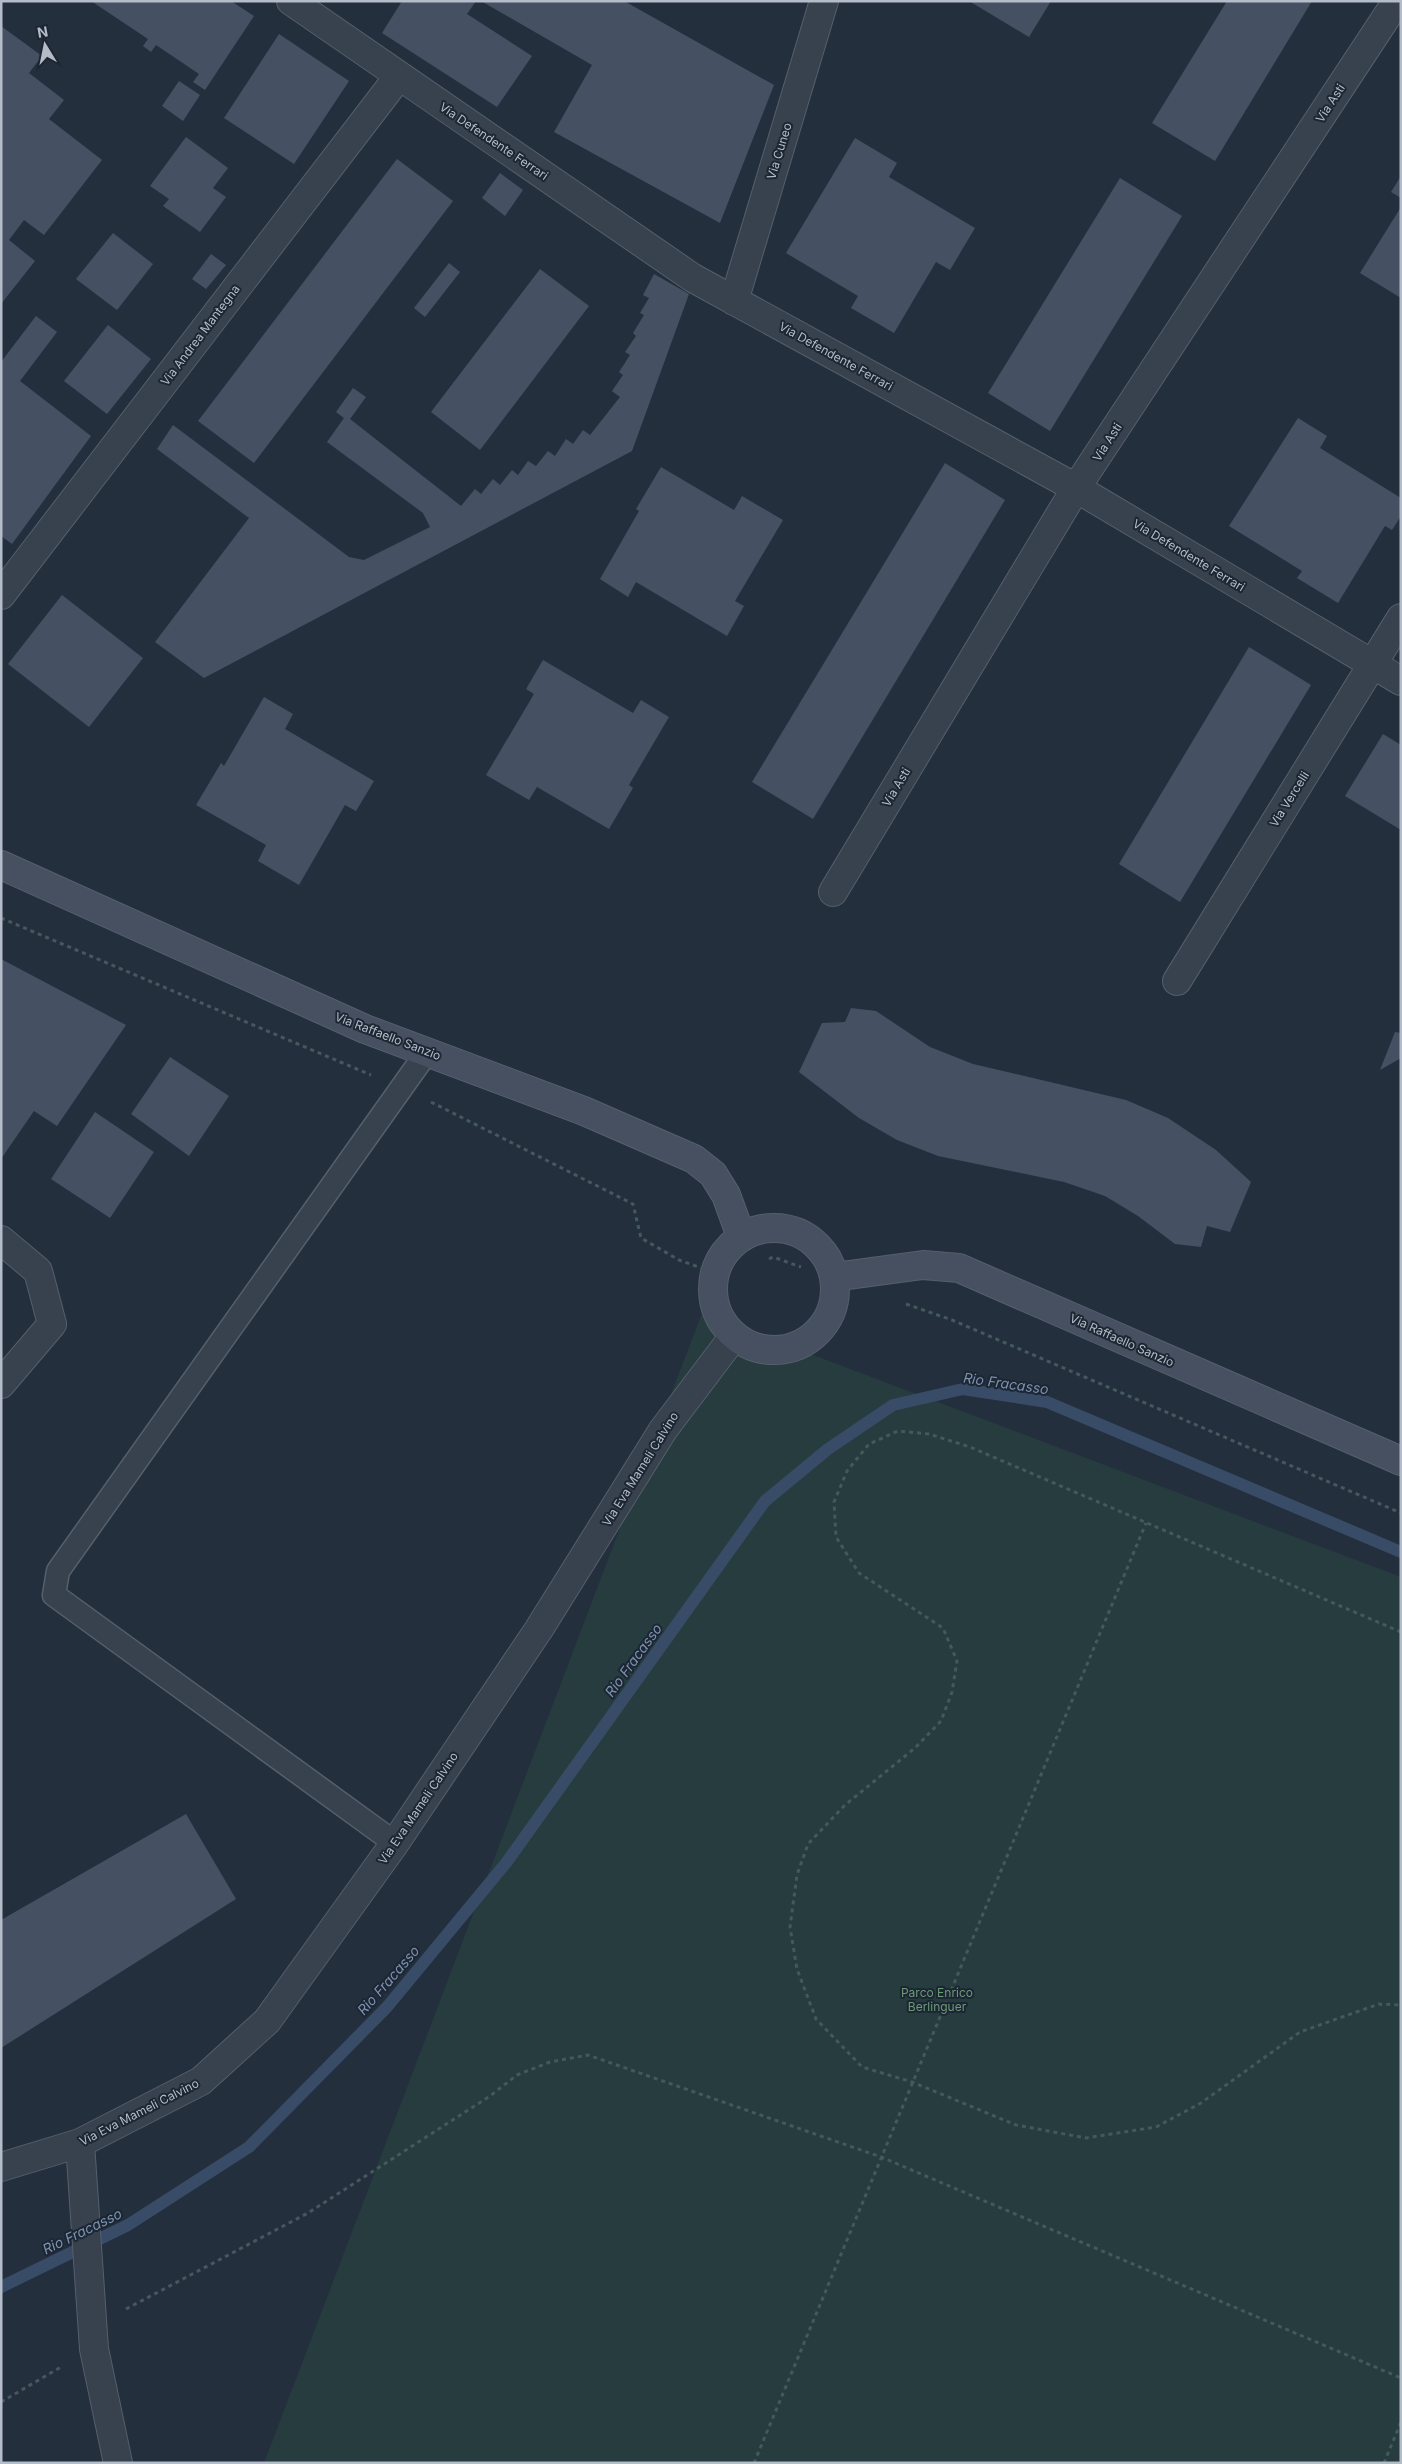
<svg xmlns="http://www.w3.org/2000/svg" width="1402" height="2464" viewBox="0 0 1402 2464" font-family="Inter,sans-serif">
<style>
.green{fill:#263c3f}
.lines{fill:none;stroke-linecap:round;stroke-linejoin:round}
.stream{stroke:#394c67;stroke-width:12}
.building{fill:#455162}
.lane-casing{stroke:#565f6c;stroke-width:25}
.street-casing{stroke:#565f6c;stroke-width:30}
.secondary-casing{stroke:#565f6c;stroke-width:30}
.path{stroke:#44595c;stroke-width:3;stroke-dasharray:4 4;stroke-linecap:butt}
.lane{stroke:#38414e;stroke-width:22}
.street{stroke:#38414e;stroke-width:28}
.secondary{stroke:#465061;stroke-width:28}
.labels{text-anchor:middle;dominant-baseline:central;stroke-width:4;stroke-linejoin:round;paint-order:stroke}
.street-label{font-size:12px;fill:#b4bcc9;stroke:#1d2633}
.park-label{font-size:12px;fill:#6b9a76;stroke:#1d2633}
.water-label{font-size:14px;font-style:italic;fill:#7c92b1;stroke:#1d2633}
</style>
<rect width="100%" height="100%" fill="#242f3e"/>
<!-- green -->
<path class="green" d="M702 1313 1401 1577V2463H264Z"/>
<g class="lines">
<!-- stream -->
<path class="stream" d="M1 2287 128 2225 249 2147 387 2007 506 1863 765 1501 828 1449 893 1405 963 1389 1047 1402 1401 1552"/>
</g>
<!-- building -->
<path class="building" d="M91 1H231L254 16 205 90 193 82 199 74 156 45 151 52 143 46 148 39Z
M402 1H476L467 14 532 56 497 107 382 33Z
M481 1H624L774 85 720 223 554 132 592 65Z
M969 1H1051L1029 37Z
M1227 1H1312L1215 161 1152 123Z
M1 26 42 56 29 73 64 100 49 119 102 160 44 235 24 220 9 240 35 261 1 304Z
M279 34 349 81 294 164 224 118Z
M179 81 200 95 183 121 162 106Z
M186 137 228 168 213 188 226 197 200 232 163 206 169 199 150 186Z
M855 138 897 163 889 177 975 228 950 270 936 262 894 333 851 308 858 296 786 253Z
M397 159 453 201 254 463 198 421Z
M500 173 523 190 505 216 482 198Z
M1401 176V198L1391 192Z
M1120 178 1182 216 1050 431 988 393Z
M1401 207V298L1360 273Z
M113 233 153 264 117 310 76 279Z
M211 254 226 265 206 289 192 279Z
M449 263 460 272 425 317 414 308Z
M540 269 589 306 480 450 431 412Z
M654 274 689 294 632 451 204 678 155 642 249 518 157 449 173 425 349 557 364 560 430 527 423 513 327 442 344 418 336 412 353 388 366 397 350 419 461 506 475 489 481 494 493 479 500 485 512 470 518 475 528 461 536 466 548 451 555 456 566 439 573 444 583 430 590 435 620 397 612 391 623 375 619 372 630 355 625 352 636 336 633 333 644 315 640 313 649 298 643 295Z
M36 316 57 332 20 381 91 436 12 544 1 536V362Z
M108 325 151 359 107 414 64 381Z
M1298 418 1327 436 1320 448 1401 498V516L1392 530 1385 526 1338 603 1297 578 1302 571 1229 526Z
M945 463 1005 500 813 819 752 782Z
M661 467 734 510 742 496 783 520 735 601 744 606 727 636 636 582 628 597 600 579 639 511 636 509Z
M62 595 143 658 89 727 8 664Z
M1249 647 1311 685 1180 902 1119 864Z
M543 660 633 713 641 700 669 717 629 785 633 788 609 829 537 787 529 800 486 775 534 694 526 689Z
M264 697 293 714 285 729 374 781 356 811 345 805 299 885 258 861 266 845 196 805 221 763 224 766Z
M1383 734 1401 745V830L1345 796Z
M1 959 126 1025 57 1126 34 1111 1 1159Z
M851 1008 876 1011 930 1047 973 1064 1126 1100 1168 1118 1216 1150 1251 1182 1230 1232 1207 1226 1201 1247 1175 1244 1138 1216 1105 1196 1064 1182 938 1156 897 1140 859 1118 799 1072 822 1023 845 1022Z
M1395 1032 1401 1033V1058L1380 1070Z
M170 1057 229 1096 189 1156 131 1114Z
M95 1112 154 1152 110 1218 51 1179Z
M186 1814 236 1899 1 2048V1920Z"/>
<g class="lines">
<defs>
<path id="lane" d="M395 1843 54 1595 58 1571 427 1052"/>
<path id="street" d="M291 1 693 278 1076 488 1401 681
M734 301 824 1
M1 595 399 76
M833 892 1076 488 1397 1
M1177 981 1401 618
M1 1240 38 1271 52 1324 1 1384
M80 2143 94 2349 118 2463
M1 2167 80 2143 201 2081 267 2021 395 1843 539 1629 663 1430 734 1336"/>
<path id="secondary" d="M1 865 365 1029 584 1111 694 1159 713 1174 726 1195 741 1236
M713 1289a61 61 0 1 1 122 0a61 61 0 1 1-122 0Z
M834 1277 923 1265 959 1268 1401 1461"/>
</defs>
<!-- lane casing -->
<use href="#lane" class="lane-casing"/>
<!-- street casing -->
<use href="#street" class="street-casing"/>
<!-- secondary casing -->
<use href="#secondary" class="secondary-casing"/>
<!-- path -->
<path class="path" d="M1 918 371 1075
M431 1102 633 1204 641 1238 679 1260 707 1270 727 1269
M769 1259 773 1257 801 1267
M906 1304 952 1320 1401 1513
M1401 1632 970 1447 929 1434 898 1431 869 1444 847 1471 834 1502 836 1537 859 1573 943 1628 957 1661 952 1692 941 1721 915 1748 845 1805 808 1844 797 1875 790 1927 797 1969 816 2019 862 2067 912 2082 1016 2125 1086 2138 1156 2127 1201 2103 1300 2032 1379 2004 1401 2005
M126 2309 308 2213 490 2096 517 2075 550 2062 588 2055 881 2157 1401 2378
M1 2402 61 2367
M754 2463 1146 1523
M1384 2463 1401 2422"/>
<!-- lane -->
<use href="#lane" class="lane"/>
<!-- street -->
<use href="#street" class="street"/>
<!-- secondary -->
<use href="#secondary" class="secondary"/>
</g>
<g class="labels">
<!-- street labels -->
<g class="street-label">
<text transform="translate(1330 103) rotate(-57)">Via Asti</text>
<text transform="translate(494 141) rotate(34)">Via Defendente Ferrari</text>
<text transform="translate(779 151) rotate(-73)">Via Cuneo</text>
<text transform="translate(200 335) rotate(-53)">Via Andrea Mantegna</text>
<text transform="translate(836 356) rotate(29)">Via Defendente Ferrari</text>
<text transform="translate(1107 442) rotate(-57)">Via Asti</text>
<text transform="translate(1189 555) rotate(31)">Via Defendente Ferrari</text>
<text transform="translate(896 787) rotate(-59)">Via Asti</text>
<text transform="translate(1289 799) rotate(-58)">Via Vercelli</text>
<text transform="translate(388 1036) rotate(21)">Via Raffaello Sanzio</text>
<text transform="translate(1122 1340) rotate(24)">Via Raffaello Sanzio</text>
<text transform="translate(640 1469) rotate(-58)">Via Eva Mameli Calvino</text>
<text transform="translate(418 1808) rotate(-56)">Via Eva Mameli Calvino</text>
<text transform="translate(139 2112) rotate(-27)">Via Eva Mameli Calvino</text>
</g>
<!-- park labels -->
<g class="park-label">
<text x="937" y="1992">Parco Enrico<tspan x="937" dy="14">Berlinguer</tspan></text>
</g>
<!-- water labels -->
<g class="water-label">
<text transform="translate(1006 1383) rotate(8)">Rio Fracasso</text>
<text transform="translate(633 1660) rotate(-54)">Rio Fracasso</text>
<text transform="translate(388 1980) rotate(-49)">Rio Fracasso</text>
<text transform="translate(82 2231) rotate(-26)">Rio Fracasso</text>
</g>
</g>
<!-- border -->
<rect width="1402" height="2464" fill="none" stroke="#b4bcc9" stroke-width="5"/>
<!-- north arrow -->
<g transform="translate(45 45) rotate(350)" stroke="#1d2633" stroke-width="4" paint-order="stroke">
<path d="M0-4L9 19L0 12L-9 19Z" fill="#b4bcc9"/>
<text y="-8" font-size="14" font-weight="bold" text-anchor="middle" fill="#b4bcc9">N</text>
</g>
</svg>
